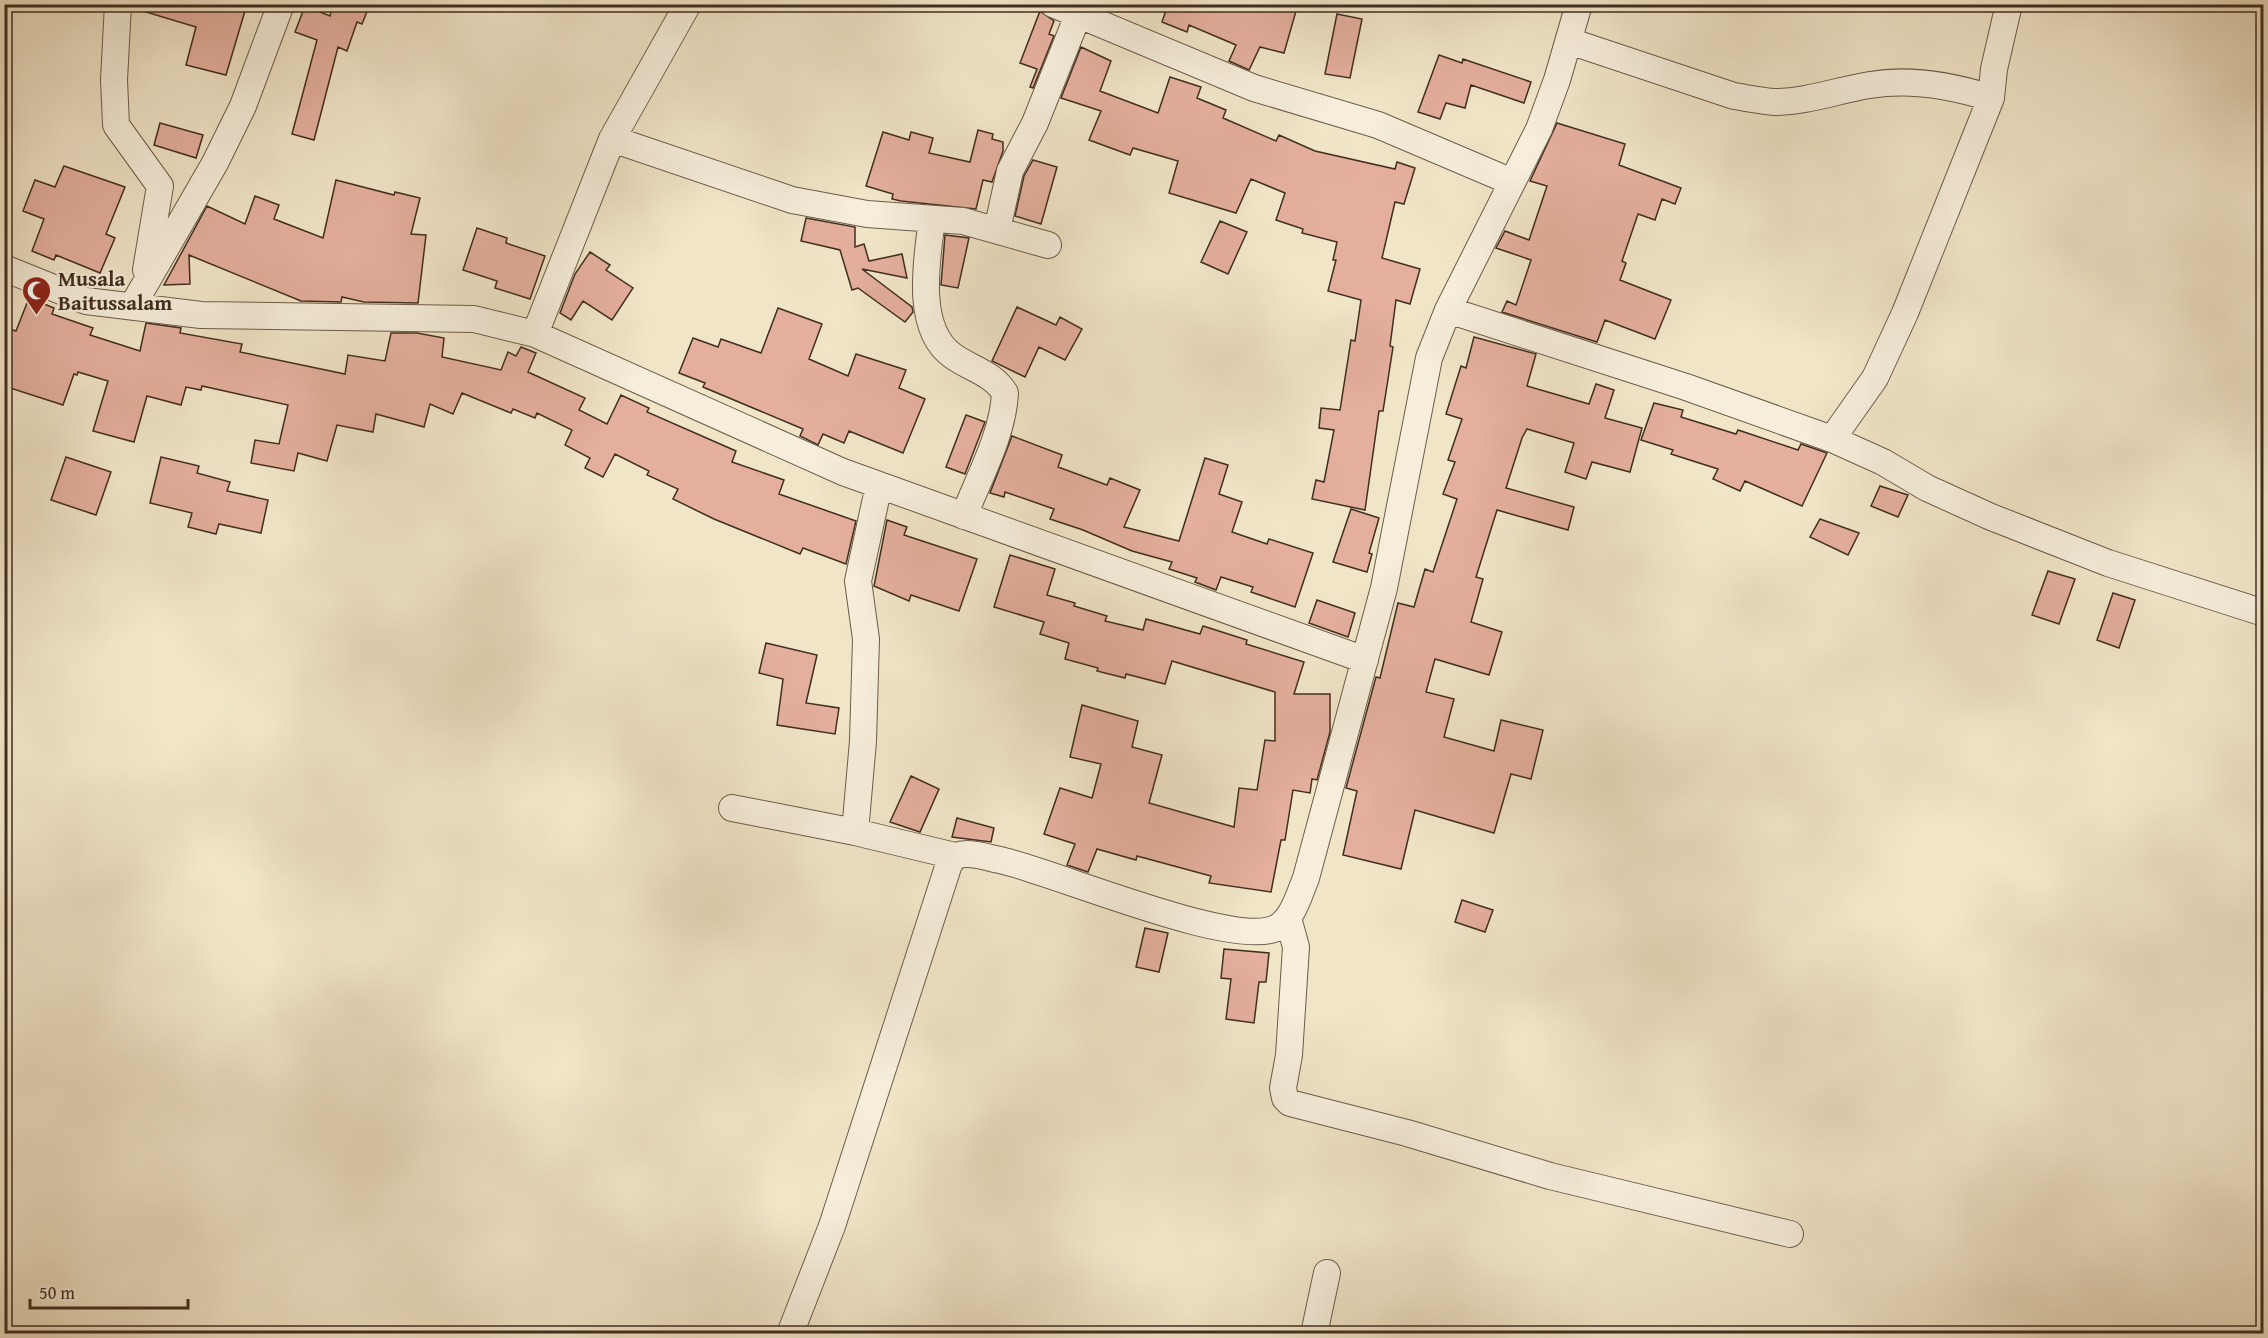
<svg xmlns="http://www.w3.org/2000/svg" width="2268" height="1338" viewBox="0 0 2268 1338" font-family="'Gentium Book Plus',serif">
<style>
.building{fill:#e4af9d;stroke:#412e1f;stroke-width:1.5}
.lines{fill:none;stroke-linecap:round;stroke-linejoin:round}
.minor-casing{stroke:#6d5c49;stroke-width:28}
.minor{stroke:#f6eedb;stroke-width:26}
.labels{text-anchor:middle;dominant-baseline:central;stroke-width:4.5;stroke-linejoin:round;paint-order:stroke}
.poi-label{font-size:21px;font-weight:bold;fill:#412e1f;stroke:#f6eedb;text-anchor:start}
</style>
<rect width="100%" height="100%" fill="#f1e5c8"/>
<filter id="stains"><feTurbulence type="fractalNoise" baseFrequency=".00333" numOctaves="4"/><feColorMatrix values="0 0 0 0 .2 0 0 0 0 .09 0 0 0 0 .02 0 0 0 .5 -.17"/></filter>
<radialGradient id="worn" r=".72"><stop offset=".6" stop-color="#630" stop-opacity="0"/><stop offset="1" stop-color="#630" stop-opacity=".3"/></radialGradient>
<!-- building -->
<path class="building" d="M137 4H247L226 75 186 65 196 27 136 9Z
M316 4H370L362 24 357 22 347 51 338 47 314 140 292 134 317 40 295 32 305 6 330 16 331 12Z
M1168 4H1298L1284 53 1260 47 1249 70 1229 61 1236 45 1189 25 1187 32 1162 22Z
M1040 11 1054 21 1049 34 1054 36 1033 88 1030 87 1037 69 1020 63Z
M1337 14 1362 19 1350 78 1325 74Z
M1081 47 1111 61 1100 91 1158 113 1170 77 1201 87 1197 98 1226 110 1223 118 1276 141 1279 135 1315 151 1395 169 1397 162 1415 168 1404 204 1395 202 1382 258 1420 269 1410 304 1396 300 1390 346 1393 347 1383 411H1379L1365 510 1312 499 1316 480 1324 482 1334 430 1319 428 1321 408 1340 410 1351 340 1355 341 1361 300 1328 291 1336 260H1333L1337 242 1302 233 1303 229 1276 220 1285 193 1251 179 1236 213 1169 193 1178 161 1133 148 1130 155 1089 140 1101 111 1061 98Z
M1439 55 1462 63 1463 59 1531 82 1524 103 1471 85 1465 108 1446 103 1440 119 1418 112Z
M160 123 203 135 196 158 154 145Z
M1557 123 1625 144 1619 165 1681 188 1675 204 1662 199 1655 220 1638 214 1622 261 1626 263 1620 280 1671 300 1655 339 1605 320 1597 342 1502 312 1507 301 1516 305 1531 260 1496 248 1505 231 1529 240 1547 186 1530 181Z
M978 130 993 134 992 139 1003 142V151L992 182 983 180 976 209 901 201 892 199 893 194 866 186 883 132 909 140 911 132 933 138 929 153 970 162Z
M1033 160 1057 167 1041 224 1015 216 1024 176Z
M64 166 125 187 106 234 115 238 100 273 56 255 54 260 32 251 44 219 23 211 35 180 55 187Z
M336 180 394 195 395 192 420 198 411 234 426 235 418 303 364 302 342 297 341 302 301 301 189 255 190 284 164 285 207 206 245 224 255 196 279 205 274 219 323 238Z
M806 218 855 227V247L864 244 869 261 902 254 907 278 862 269 912 307 913 312 905 322 858 288 852 290 840 250 801 241Z
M1220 221 1247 232 1228 274 1201 262Z
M477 228 507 238 506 243 545 256 530 299 495 288 497 281 463 270Z
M945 235 969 238 958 288 941 285Z
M590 252 610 265 606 270 633 288 612 320 583 301 571 320 560 313 575 274Z
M29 298 54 308 52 314 93 328 90 335 140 351 146 323 181 328 180 333 242 344 240 352 345 374 348 355 385 361 391 333H417L444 338 442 357 501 370 508 352 516 356 521 347 536 353 528 372 585 398 579 410 607 424 621 395 649 408 647 412 736 451 732 462 784 480 779 494 856 521 846 564 803 548 800 554 714 519 673 499 678 489 647 475 649 471 615 454 603 477 585 468 590 458 565 445 572 430 537 413 535 418 513 409 511 413 462 393 453 414 430 404 424 427 376 414 373 432 337 425 327 461 298 453 294 471 251 463 255 440 279 444 288 405 202 386 201 390 186 387 181 405 147 396 134 442 93 431 108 381 78 372 77 375 74 374 63 405 4 386V327L16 331Z
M1017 307 1056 325 1060 317 1082 329 1065 360 1039 347 1025 377 992 361Z
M778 308 822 324 809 359 848 376 856 354 906 370 899 388 925 399 903 453 849 431 844 443 823 434 818 445 800 436 803 429 703 387 705 383 679 373 693 338 718 347 721 339 761 353Z
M1474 337 1536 354 1527 386 1589 404 1596 384 1614 390 1605 418 1642 428 1630 472 1592 462 1586 479 1565 472 1574 443 1527 429 1522 438 1506 488 1574 507 1568 530 1497 510 1476 577 1483 579 1471 622 1502 632 1489 675 1435 659 1426 692 1454 699 1444 737 1494 751 1501 720 1543 730 1531 779 1511 774 1494 833 1415 810 1401 869 1343 855 1357 791 1346 788 1376 677 1380 678 1398 603 1414 607 1425 569 1433 572 1457 499 1443 494 1455 462 1448 460 1462 419 1446 414 1461 366 1466 368Z
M1654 403 1683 410 1681 417 1736 434 1738 430 1798 450 1801 444 1827 453 1802 506 1745 481 1740 491 1713 479 1718 469 1671 454 1673 450 1641 440Z
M966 415 985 422 965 474 946 467Z
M1012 436 1062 455 1058 467 1107 485 1110 478 1140 490 1124 527 1179 541 1205 458 1228 465 1219 494 1242 502 1232 532 1267 544 1269 539 1313 553 1295 607 1251 592 1253 587 1221 577 1216 590 1195 582 1197 578 1169 569 1172 562 1132 551 1083 530 1050 519 1054 509 1005 492 1004 497 990 493Z
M66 457 111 472 96 515 51 500Z
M161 457 199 466 197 473 230 482 227 491 268 500 261 533 219 524 216 534 188 527 192 513 150 503Z
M1880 486 1908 495 1898 517 1871 506Z
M1351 509 1379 518 1369 553 1372 554 1367 572 1333 562Z
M1820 519 1859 533 1848 555 1810 537Z
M887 520 907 527 904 535 977 559 959 611 911 595 909 601 874 586Z
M1010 555 1055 569 1047 595 1075 603 1074 606 1107 616 1105 621 1143 630 1146 619 1200 634 1203 626 1247 640 1246 644 1304 662 1294 694H1330V732L1317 780 1312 779 1310 793 1293 790 1285 840H1281L1271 892 1209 883 1211 876 1137 856 1136 860 1097 849 1088 872 1067 865 1075 844 1044 834 1060 788 1092 798 1101 764 1070 757 1082 705 1138 721 1132 747 1162 755 1149 803 1234 827 1239 788 1257 790 1265 740 1275 741V692L1172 661 1165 684 1126 674 1125 678 1097 671 1098 668 1065 659 1069 643 1040 634 1044 622 994 607Z
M2048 571 2075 579 2059 624 2032 615Z
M2113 593 2135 600 2119 648 2097 640Z
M1317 600 1355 613 1348 637 1309 623Z
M766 643 817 655 806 703 839 708 835 734 777 725 783 679 759 673Z
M911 776 939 789 920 832 890 822Z
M957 818 994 828 991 842 952 837Z
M1462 900 1493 910 1485 932 1455 922Z
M1145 928 1168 933 1159 972 1136 967Z
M1224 949 1269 953 1266 982H1259L1254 1023 1226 1019 1231 979 1221 978Z"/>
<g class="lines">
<defs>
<path id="minor" d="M118 4 114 80 116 125 160 186 146 270
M1053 4 1254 88 1378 125 1512 182
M1569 41 1734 96C1747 98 1761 101 1775 102 1807 102 1838 90 1870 85 1910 78 1953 86 1991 98
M612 139 792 200 867 214 963 221 1048 245
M932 219C927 258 914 329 953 356 971 369 993 373 1005 393 1003 435 979 477 964 516
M997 230 1010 171 1035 123 1078 15
M4 268 86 301 201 315 474 319 535 334 843 472 1365 660
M133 305 215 163 243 106 281 4
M1448 310 1686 387 1832 439 1883 462 1927 488 1991 517 2108 563 2264 613
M535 334 612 139 688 4
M1832 439 1875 378 1905 313 1991 98 1994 69 2009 4
M732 808 855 832 955 856
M855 832 863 741 866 639 858 581 879 485
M1288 918 1296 947 1289 1055 1283 1088 1285 1098 1290 1103 1407 1133 1550 1176 1790 1234
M790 1334 832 1226 949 864 955 856C970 851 985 857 1000 860 1054 872 1234 949 1276 928 1293 919 1299 895 1306 878L1384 588 1429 358 1448 310 1539 129 1557 80 1579 4
M1314 1334 1327 1273"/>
</defs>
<!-- minor casing -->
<use href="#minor" class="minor-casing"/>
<!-- minor -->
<use href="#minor" class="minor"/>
</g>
<!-- icons -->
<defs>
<symbol id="mosque-pin" viewBox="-11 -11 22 30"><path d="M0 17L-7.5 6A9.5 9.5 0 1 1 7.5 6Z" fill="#8f2418" stroke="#f6eedb"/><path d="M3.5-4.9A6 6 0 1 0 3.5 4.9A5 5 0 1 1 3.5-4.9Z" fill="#fff"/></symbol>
</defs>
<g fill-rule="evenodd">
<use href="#mosque-pin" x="20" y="274" width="33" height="45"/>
</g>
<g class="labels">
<!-- poi labels -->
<g class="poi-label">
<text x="58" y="278">Musala<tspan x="58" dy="24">Baitussalam</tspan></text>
</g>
</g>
<!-- margin -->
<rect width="2268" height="1338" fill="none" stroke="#f1e5c8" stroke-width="24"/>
<rect x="6" y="6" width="2256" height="1326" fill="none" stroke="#412e1f" stroke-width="3"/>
<rect x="12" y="12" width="2244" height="1314" fill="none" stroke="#412e1f" stroke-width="1.5"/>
<!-- scale -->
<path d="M30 1299v9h158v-9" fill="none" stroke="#412e1f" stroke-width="3"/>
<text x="39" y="1299" font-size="18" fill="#412e1f" stroke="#f6eedb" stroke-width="4.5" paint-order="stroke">50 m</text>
<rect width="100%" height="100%" filter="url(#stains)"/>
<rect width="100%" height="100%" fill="url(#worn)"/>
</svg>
